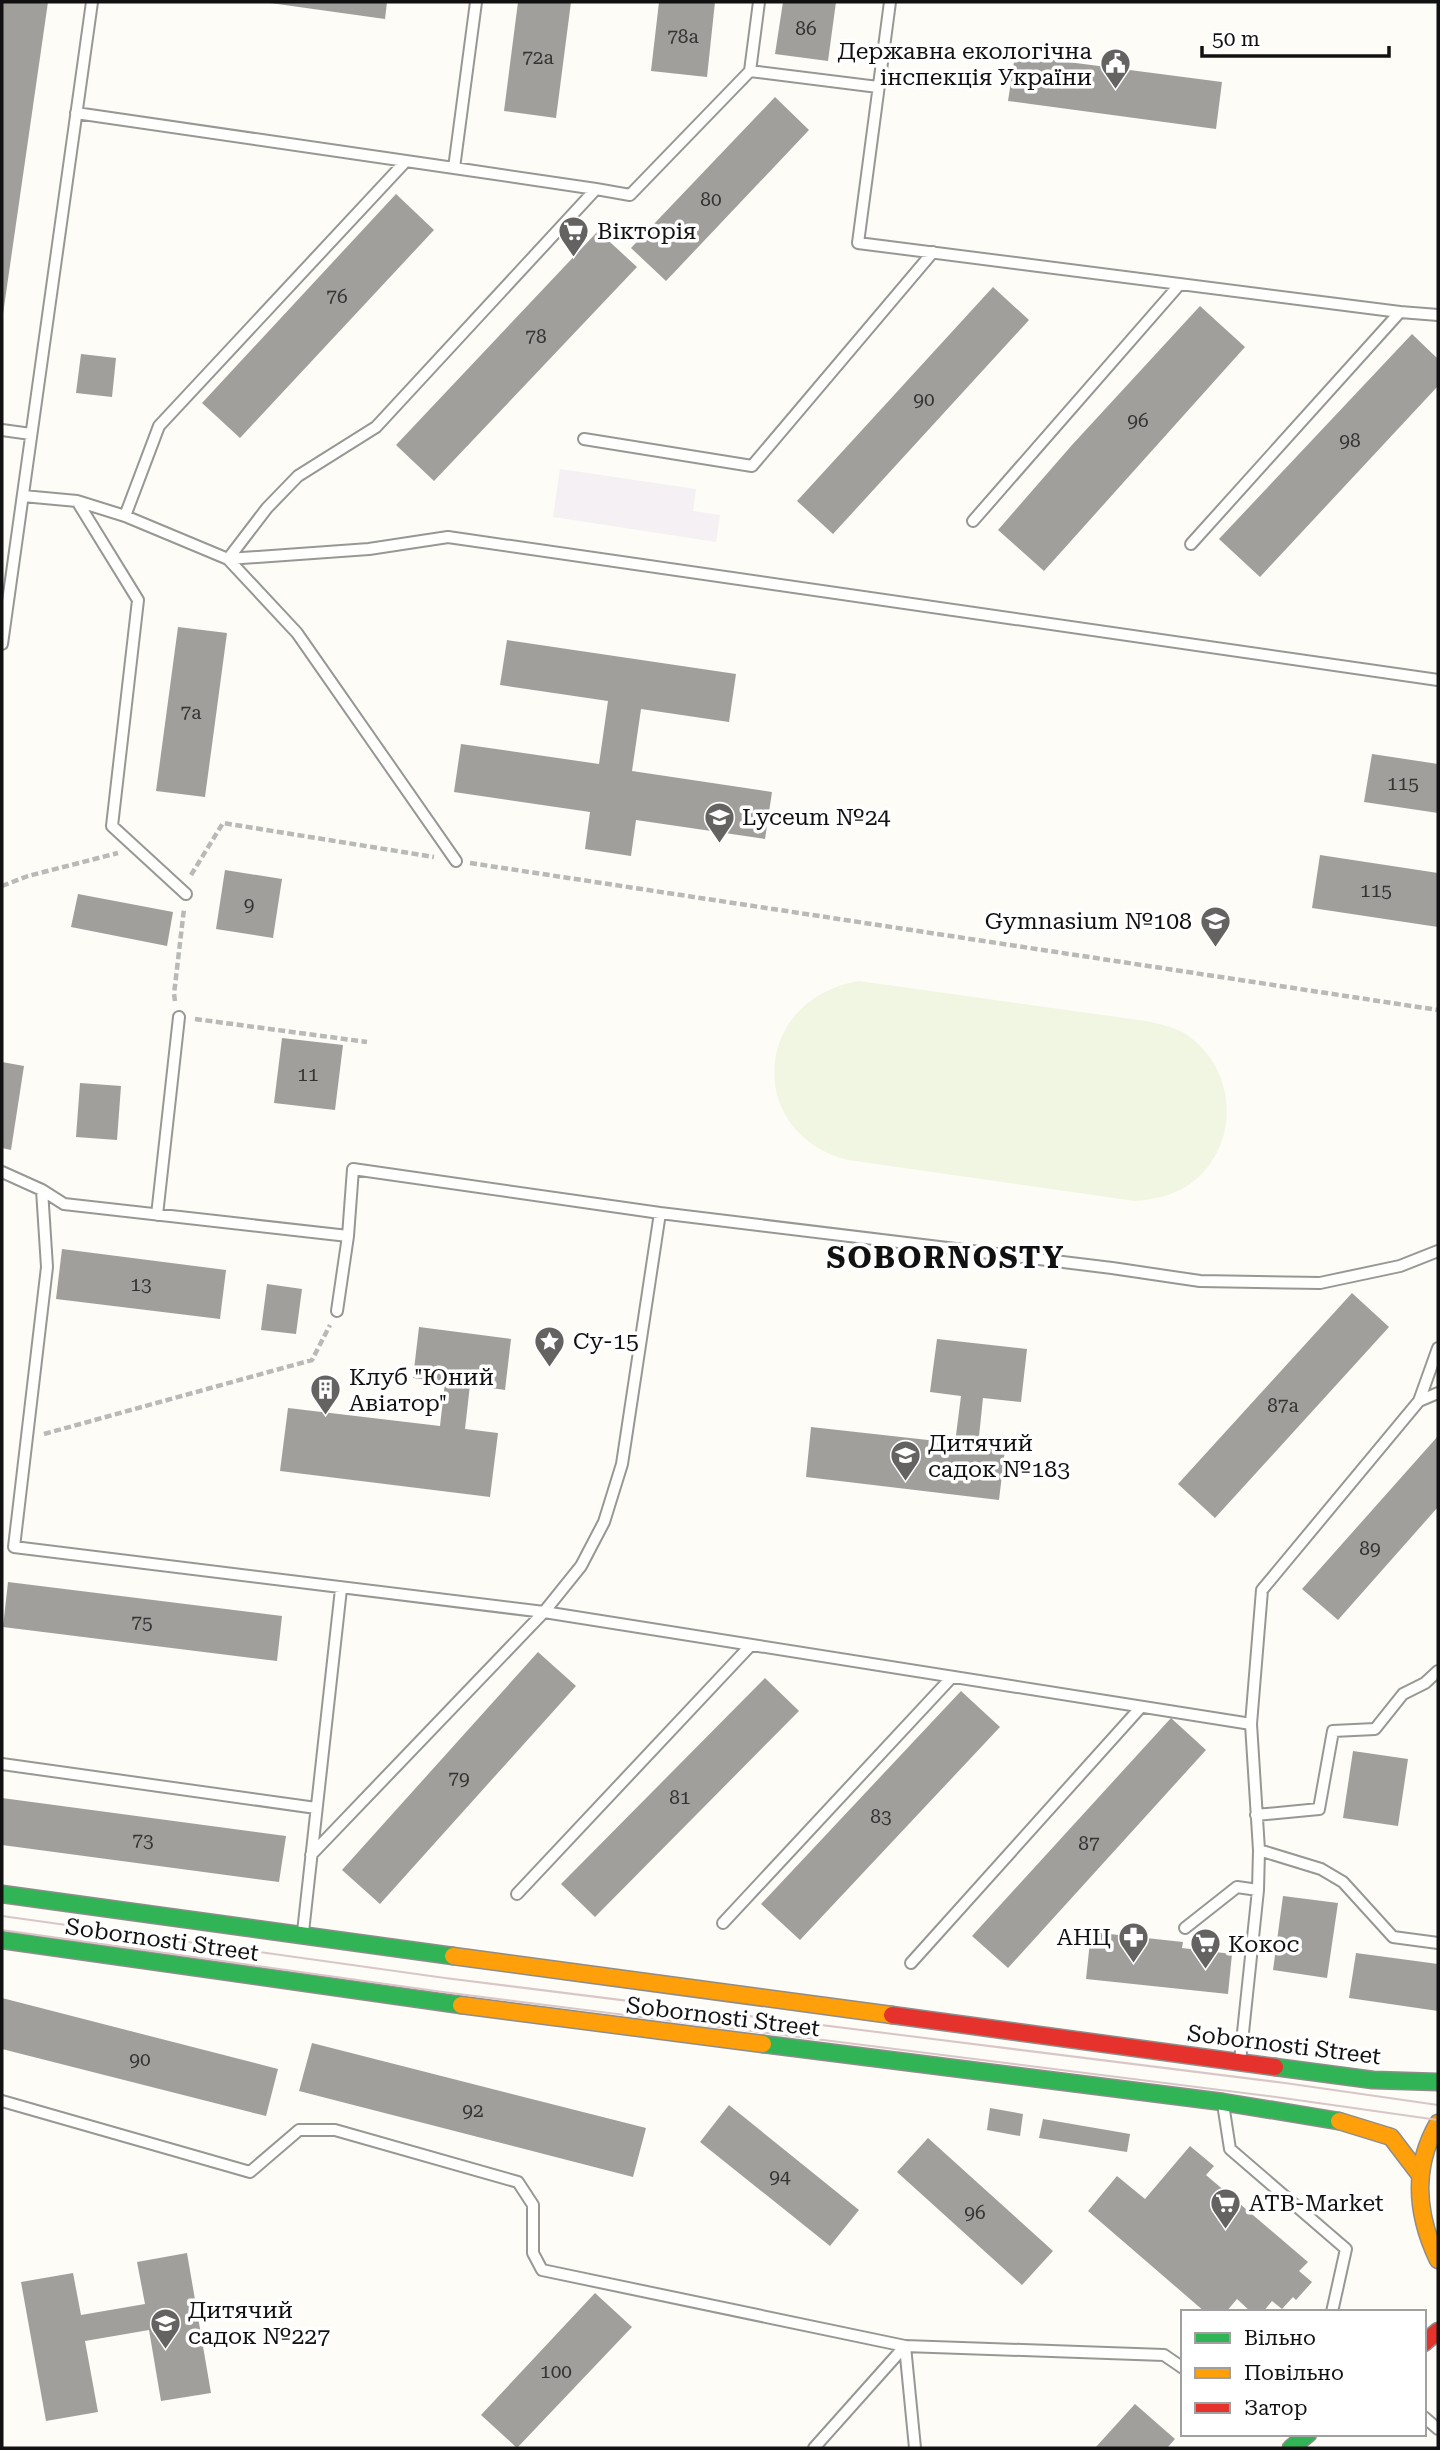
<svg xmlns="http://www.w3.org/2000/svg" width="1440" height="2450" viewBox="0 0 1440 2450" font-family="'Roboto Serif',serif">
<style>
.industrial{fill:#f5f0f3}
.pitch{fill:#f0f6e1}
.building{fill:#a19f9c}
.lines{fill:none;stroke-linecap:round;stroke-linejoin:round}
.lane-casing{stroke:#979795;stroke-width:14}
.fast-casing{stroke:#8e8d8b;stroke-width:19}
.slow-casing{stroke:#8e8d8b;stroke-width:19}
.jam-casing{stroke:#8e8d8b;stroke-width:19}
.path{stroke:#b9b9b8;stroke-width:4.5;stroke-dasharray:7 3.5;stroke-linecap:butt}
.lane{stroke:#fffffe;stroke-width:10}
.fast{stroke:#30b455;stroke-width:16}
.slow{stroke:#ff9f0a;stroke-width:16}
.jam{stroke:#e5322d;stroke-width:16}
.tram{stroke:#d9c6c7;stroke-width:2}
.labels{text-anchor:middle;dominant-baseline:central;stroke-width:7;stroke-linejoin:round;paint-order:stroke}
.number-label{font-size:19px;fill:#353434}
.poi-label{font-size:23px;fill:#111;stroke:#fff;text-anchor:start}
.street-label{font-size:23px;fill:#111;stroke:#fff}
.district-label{font-size:30px;font-weight:bold;letter-spacing:2px;fill:#111;stroke:#fff}
</style>
<rect width="100%" height="100%" fill="#fdfcf7"/>
<!-- industrial -->
<path class="industrial" d="M560 469 696 489 693 511 720 515 716 542 553 517Z"/>
<!-- pitch -->
<path class="pitch" d="M859 981 1146 1021C1159 1024 1171 1026 1182 1032 1236 1063 1242 1141 1195 1180 1177 1195 1157 1199 1135 1201L848 1160C744 1133 752 999 859 981Z"/>
<!-- building -->
<path class="building" d="M2 2H48L3 314H2Z
M263 2H387L385 19Z
M518 2H571L556 118 504 111Z
M659 2H715L707 77 651 71Z
M783 2H836L828 61 775 54Z
M1015 55 1222 82 1216 129 1008 101Z
M775 97 809 130 666 281 631 248Z
M396 194 434 230 240 438 202 403Z
M598 231 637 267 434 481 396 445Z
M993 287 1029 320 833 534 797 501Z
M1200 306 1245 347 1044 571 998 530 1072 445Z
M1412 334 1438 359V386L1260 577 1219 539Z
M81 354 116 358 112 397 76 393Z
M178 627 227 633 205 797 156 791Z
M507 640 736 674 729 722 641 709 632 771 772 792 765 839 636 820 631 856 585 849 590 812 454 792 461 744 599 764 608 701 500 685Z
M1372 754 1438 764V813L1364 802Z
M1320 855 1438 873V927L1312 908Z
M225 870 282 879 273 938 216 929Z
M78 894 173 912 167 946 71 927Z
M282 1038 343 1045 335 1110 274 1103Z
M2 1062 24 1066 11 1150 2 1148Z
M80 1083 121 1086 117 1140 76 1137Z
M62 1249 226 1270 220 1319 56 1299Z
M267 1284 302 1289 296 1334 261 1330Z
M1352 1293 1389 1327 1215 1518 1178 1484Z
M419 1327 511 1339 505 1390 470 1385 465 1429 498 1433 490 1497 280 1471 288 1408 440 1426 445 1382 413 1378Z
M937 1339 1027 1349 1021 1402 983 1398 978 1446 1005 1449 999 1500 806 1477 811 1427 955 1443 961 1396 930 1392Z
M1438 1436V1507L1338 1620 1302 1589Z
M8 1582 282 1616 277 1661 3 1627Z
M538 1652 576 1686 380 1904 342 1870Z
M765 1678 799 1711 595 1917 561 1884Z
M961 1691 1000 1727 800 1940 761 1904Z
M1171 1718 1206 1750 1008 1968 972 1936Z
M1353 1751 1408 1759 1398 1826 1343 1818Z
M2 1798 286 1836 279 1882 2 1845Z
M1283 1896 1338 1903 1327 1978 1273 1970Z
M1091 1932 1183 1942 1182 1948 1232 1954 1228 1994 1086 1979Z
M1356 1953 1438 1964V2011L1349 1998Z
M2 1998 278 2069 266 2116 2 2049Z
M312 2043 646 2128 633 2177 299 2091Z
M729 2105 859 2210 830 2246 700 2142Z
M990 2108 1023 2114 1020 2136 987 2130Z
M1043 2119 1130 2134 1127 2152 1039 2138Z
M928 2138 1053 2251 1022 2285 897 2172Z
M1190 2146 1214 2166 1206 2175 1308 2262 1299 2271 1312 2282 1296 2300 1293 2297 1282 2309 1272 2301 1263 2312H1251L1237 2299 1226 2312H1205L1088 2211 1117 2176 1145 2199Z
M187 2253 211 2393 161 2401 149 2330 85 2341 98 2412 46 2421 21 2282 73 2273 81 2315 145 2304 137 2262Z
M595 2293 632 2327 517 2448 481 2415Z
M1135 2404 1175 2439 1167 2448H1095Z"/>
<g class="lines">
<defs>
<path id="lane" d="M476 2 454 168 596 189
M890 2 858 243 1400 312
M750 71 878 87
M76 113 454 168
M2 430 31 434
M584 439 752 466 933 252
M23 496 77 501 125 516 228 559 369 549 448 537 1438 680
M77 501 138 600 112 826 186 894
M125 516 159 426 406 161
M973 521 1180 284
M1191 544 1400 312 1438 315
M2 644 92 2
M456 861 297 633 228 559 267 508 298 476 376 427 596 189 630 195 750 71 759 2
M2 1172 42 1190 64 1204 348 1236 337 1311
M42 1190 47 1267 14 1547 544 1612 581 1566 604 1522 622 1464 660 1213
M157 1215 179 1017
M348 1236 353 1169 660 1213 1112 1268 1200 1281 1320 1283 1400 1266 1438 1251
M1419 1401 1438 1348
M1251 1724 1262 1590 1419 1401 1438 1393
M2 1764 316 1808
M1256 1815 1319 1809 1333 1731 1375 1729 1403 1694 1425 1683 1438 1671
M1259 1850 1321 1869 1343 1882 1393 1937 1438 1943
M311 1855 544 1612 1251 1724 1259 1850 1258 1890 1240 2061
M517 1894 751 1645
M723 1923 952 1677
M1185 1928 1237 1887 1258 1890
M303 1932 341 1589
M911 1963 1141 1707
M2 2101 250 2172 299 2130H335L518 2182 533 2205V2253L542 2270 905 2346 915 2448
M1223 2104 1230 2149 1346 2249 1332 2312
M1424 2417 1438 2429
M814 2448 905 2346 1164 2355 1183 2368"/>
<path id="fast" d="M2 1894 453 1956
M2 1940 461 2005
M763 2044 1223 2102 1339 2121
M1275 2067 1373 2080 1438 2082
M1291 2448 1308 2434"/>
<path id="slow" d="M453 1956 892 2015
M461 2005 763 2044
M1339 2121 1391 2137 1420 2175
M1438 2123C1412 2168 1416 2214 1438 2260"/>
<path id="jam" d="M892 2015 1275 2067
M1424 2343 1438 2331"/>
</defs>
<!-- lane casing -->
<use href="#lane" class="lane-casing"/>
<!-- fast casing -->
<use href="#fast" class="fast-casing"/>
<!-- slow casing -->
<use href="#slow" class="slow-casing"/>
<!-- jam casing -->
<use href="#jam" class="jam-casing"/>
<!-- path -->
<path class="path" d="M470 863 1438 1010
M191 875 223 823 434 857
M2 886 28 876 118 853
M175 1001 174 994 184 909
M195 1019 367 1042
M44 1434 312 1360 330 1325"/>
<!-- lane -->
<use href="#lane" class="lane"/>
<!-- fast -->
<use href="#fast" class="fast"/>
<!-- slow -->
<use href="#slow" class="slow"/>
<!-- jam -->
<use href="#jam" class="jam"/>
<!-- tram -->
<path class="tram" d="M2 1916 445 1978 1285 2083 1438 2105
M2 1930 443 1992 1283 2098 1438 2120"/>
</g>
<!-- icons -->
<defs>
<symbol id="civic-pin" viewBox="-11 -11 22 30"><path d="M0 17L-7.5 6A9.5 9.5 0 1 1 7.5 6Z" fill="#646362" stroke="#fff"/><path d="M-.6-6.5H3V-4.5H.6V-3L4-1V1h2V6H-6V1h2V-1L-.6-3ZM-1.2 2.5V6h2.4V2.5Z" fill="#fff"/></symbol>
<symbol id="supermarket-pin" viewBox="-11 -11 22 30"><path d="M0 17L-7.5 6A9.5 9.5 0 1 1 7.5 6Z" fill="#646362" stroke="#fff"/><path d="M-6-5.5h2.5l.6 2H6L4.5 2H-2.5L-4.4-4H-6ZM-1.5 3.2a1.3 1.3 0 1 0 .1 0ZM3 3.2a1.3 1.3 0 1 0 .1 0Z" fill="#fff"/></symbol>
<symbol id="school-pin" viewBox="-11 -11 22 30"><path d="M0 17L-7.5 6A9.5 9.5 0 1 1 7.5 6Z" fill="#646362" stroke="#fff"/><path d="M0-5L7-2L0 1L-7-2ZM-4 1L0 2.5L4 1V4Q0 6-4 4Z" fill="#fff"/></symbol>
<symbol id="sight-pin" viewBox="-11 -11 22 30"><path d="M0 17L-7.5 6A9.5 9.5 0 1 1 7.5 6Z" fill="#646362" stroke="#fff"/><path d="M0-6L1.8-2.2L6-1.7L2.9 1.2L3.7 5.4L0 3.3L-3.7 5.4L-2.9 1.2L-6-1.7L-1.8-2.2Z" fill="#fff"/></symbol>
<symbol id="building-pin" viewBox="-11 -11 22 30"><path d="M0 17L-7.5 6A9.5 9.5 0 1 1 7.5 6Z" fill="#646362" stroke="#fff"/><path d="M-4-6H4V6H1V3H-1V6H-4ZM-2.5-4.3h1.7v1.8h-1.7ZM.8-4.3h1.7v1.8H.8ZM-2.5-1h1.7V.8h-1.7ZM.8-1h1.7V.8H.8Z" fill="#fff"/></symbol>
<symbol id="pharmacy-pin" viewBox="-11 -11 22 30"><path d="M0 17L-7.5 6A9.5 9.5 0 1 1 7.5 6Z" fill="#646362" stroke="#fff"/><path d="M-2-6h4v4h4v4h-4v4h-4v-4h-4v-4h4Z" fill="#fff"/></symbol>
</defs>
<g fill-rule="evenodd">
<use href="#civic-pin" x="1098" y="46" width="35" height="47"/>
<use href="#supermarket-pin" x="556" y="214" width="35" height="47"/>
<use href="#school-pin" x="702" y="800" width="35" height="47"/>
<use href="#school-pin" x="1198" y="904" width="35" height="47"/>
<use href="#sight-pin" x="532" y="1324" width="35" height="47"/>
<use href="#building-pin" x="308" y="1372" width="35" height="47"/>
<use href="#school-pin" x="888" y="1438" width="35" height="47"/>
<use href="#pharmacy-pin" x="1116" y="1920" width="35" height="47"/>
<use href="#supermarket-pin" x="1188" y="1926" width="35" height="47"/>
<use href="#supermarket-pin" x="1208" y="2186" width="35" height="47"/>
<use href="#school-pin" x="148" y="2306" width="35" height="47"/>
</g>
<g class="labels">
<!-- number labels -->
<g class="number-label">
<text x="806" y="28">86</text>
<text x="683" y="36">78а</text>
<text x="538" y="57">72а</text>
<text x="711" y="199">80</text>
<text x="337" y="296">76</text>
<text x="536" y="336">78</text>
<text x="924" y="399">90</text>
<text x="1138" y="420">96</text>
<text x="1350" y="440">98</text>
<text x="191" y="712">7а</text>
<text x="1403" y="783">115</text>
<text x="1376" y="890">115</text>
<text x="249" y="904">9</text>
<text x="308" y="1074">11</text>
<text x="141" y="1284">13</text>
<text x="1283" y="1405">87а</text>
<text x="1370" y="1548">89</text>
<text x="142" y="1622">75</text>
<text x="459" y="1778">79</text>
<text x="680" y="1797">81</text>
<text x="881" y="1816">83</text>
<text x="143" y="1840">73</text>
<text x="1089" y="1843">87</text>
<text x="140" y="2059">90</text>
<text x="473" y="2110">92</text>
<text x="780" y="2176">94</text>
<text x="975" y="2212">96</text>
<text x="556" y="2371">100</text>
</g>
<!-- poi labels -->
<g class="poi-label">
<text x="1092" y="51" text-anchor="end">Державна екологічна<tspan x="1092" dy="26">інспекція України</tspan></text>
<text x="597" y="231">Вікторія</text>
<text x="742" y="817">Lyceum №24</text>
<text x="1192" y="921" text-anchor="end">Gymnasium №108</text>
<text x="573" y="1341">Су-15</text>
<text x="349" y="1377">Клуб "Юний<tspan x="349" dy="26">Авіатор"</tspan></text>
<text x="928" y="1443">Дитячий<tspan x="928" dy="26">садок №183</tspan></text>
<text x="1111" y="1937" text-anchor="end">АНЦ</text>
<text x="1228" y="1944">Кокос</text>
<text x="1249" y="2203">ATB-Market</text>
<text x="188" y="2310">Дитячий<tspan x="188" dy="26">садок №227</tspan></text>
</g>
<!-- street labels -->
<g class="street-label">
<text transform="translate(162 1940) rotate(8)">Sobornosti Street</text>
<text transform="translate(723 2017) rotate(7)">Sobornosti Street</text>
<text transform="translate(1284 2045) rotate(7)">Sobornosti Street</text>
</g>
<!-- district labels -->
<g class="district-label">
<text x="946" y="1257">SOBORNOSTY</text>
</g>
</g>
<!-- border -->
<rect width="1440" height="2450" fill="none" stroke="#111111" stroke-width="7"/>
<!-- legend -->
<rect x="1181" y="2310" width="245" height="126" fill="#ffffff" stroke="#a0a0a0" stroke-width="2"/>
<rect x="1195" y="2333" width="35" height="10" fill="#30b455" stroke="#a0a0a0" stroke-width="2"/>
<text x="1244" y="2345" font-size="21" fill="#111111">Вільно</text>
<rect x="1195" y="2368" width="35" height="10" fill="#ff9f0a" stroke="#a0a0a0" stroke-width="2"/>
<text x="1244" y="2380" font-size="21" fill="#111111">Повільно</text>
<rect x="1195" y="2403" width="35" height="10" fill="#e5322d" stroke="#a0a0a0" stroke-width="2"/>
<text x="1244" y="2415" font-size="21" fill="#111111">Затор</text>
<!-- scale -->
<path d="M1202 46v10h187v-10" fill="none" stroke="#111111" stroke-width="3.5"/>
<text x="1212" y="46" font-size="21" fill="#111111" stroke="#ffffff" stroke-width="5" paint-order="stroke">50 m</text>
</svg>
